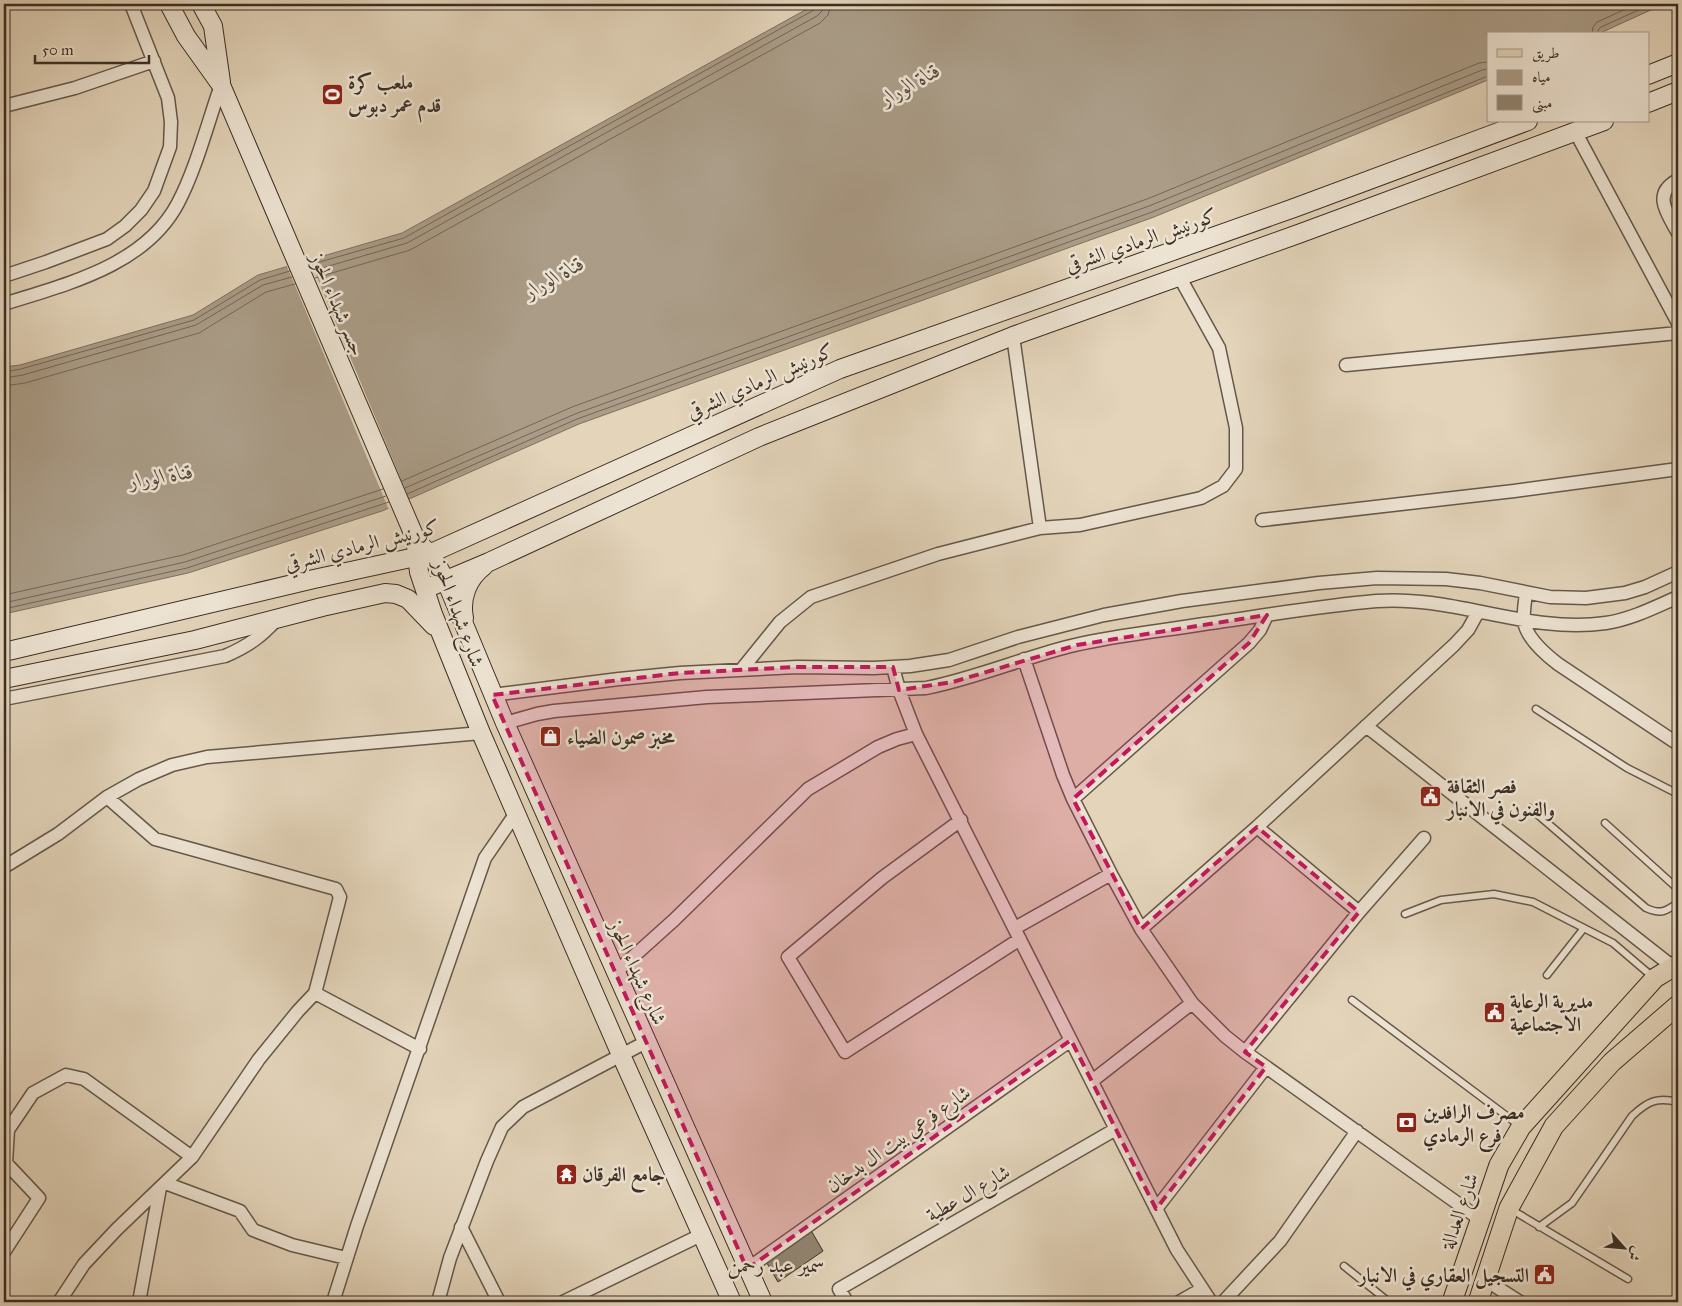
<svg xmlns="http://www.w3.org/2000/svg" width="1682" height="1306" viewBox="0 0 1682 1306" font-family="'IM FELL Great Primer',Amiri,serif">
<style>
.water{fill:#aa9c87;stroke:#7e7060}
.pier{fill:#e3d4ba}
.lines{fill:none;stroke-linecap:round;stroke-linejoin:round}
.shore{stroke:#726656;stroke-width:1}
.building{fill:#928572;stroke:#3b2f25}
.lane-casing{stroke:#65584a;stroke-width:9}
.street-casing{stroke:#65584a;stroke-width:15}
.secondary-casing{stroke:#3b2f25;stroke-width:20}
.primary-casing{stroke:#3b2f25;stroke-width:21}
.lane{stroke:#ede3d2;stroke-width:6}
.street{stroke:#ede3d2;stroke-width:12}
.secondary{stroke:#ede3d2;stroke-width:18}
.primary{stroke:#e3d4ba;stroke-width:19}
.marked{fill:#c2185b;fill-opacity:0.2;stroke:#c2185b;stroke-width:4;stroke-dasharray:10 6;stroke-linejoin:round}
.labels{text-anchor:middle;dominant-baseline:central;stroke-width:5;stroke-linejoin:round;paint-order:stroke}
.poi-label{font-size:20px;font-weight:bold;fill:#3b2f25;stroke:#ede3d2;text-anchor:start}
.street-label{font-size:20px;fill:#3b2f25;stroke:#ede3d2}
.water-label{font-size:21px;font-style:italic;fill:#574a3e;stroke:#ede3d2}
.neighbourhood-label{font-size:21px;fill:#3b2f25;stroke:#ede3d2}
</style>
<rect width="100%" height="100%" fill="#e3d4ba"/>
<filter id="stains"><feTurbulence type="fractalNoise" baseFrequency=".004" numOctaves="4"/><feColorMatrix values="0 0 0 0 .2 0 0 0 0 .09 0 0 0 0 .02 0 0 0 .5 -.17"/></filter>
<radialGradient id="worn" r=".72"><stop offset=".6" stop-color="#630" stop-opacity="0"/><stop offset="1" stop-color="#630" stop-opacity=".3"/></radialGradient>
<!-- water -->
<path class="water" d="M816 4H1664L1598 34H1488V80L1154 217 579 424 382 511 188 573 4 614V367L20 365 193 315 258 275 402 233Z"/>
<!-- pier -->
<path class="pier" d="M309 258 410 501 389 510 286 264Z"/>
<g class="lines">
<!-- shore -->
<path class="shore" d="M1592 34 1593 27 1597 22 1637 4
M1598 34V30L1601 27 1652 4
M309 265 404 238 814 10 817 4
M312 271 407 243 817 16 822 11 823 4
M315 278 410 250 820 23 828 15 831 4
M4 372 21 369 194 320 260 280 290 271
M4 378 23 375 196 325 263 285 292 277
M4 386 25 383 199 333 266 292 295 284
M402 481 572 407 1147 199 1479 63 1488 62
M405 488 575 414 1149 206 1482 70 1488 69
M407 494 577 419 1152 212 1488 76
M4 595 183 555 383 489
M4 603 185 562 386 496
M4 609 187 568 389 502"/>
</g>
<!-- building -->
<path class="building" d="M809 1227 823 1251 778 1282 764 1258Z"/>
<g class="lines">
<defs>
<path id="lane" d="M1536 709 1627 768 1678 794
M1530 808 1646 908C1662 915 1665 911 1678 903
M1605 823 1678 889
M1405 914 1441 900 1494 894 1533 902 1613 943 1654 978
M1547 975 1584 928
M1352 1000 1520 1126
M1512 1210 1628 1279
M1539 1227 1572 1203 1632 1116C1648 1101 1657 1097 1678 1102
M1344 1266 1389 1302"/>
<path id="street" d="M4 106 75 88 154 61
M1576 133 1678 323
M1678 180C1651 194 1668 214 1678 233
M4 276 46 262 107 239 125 226 141 210 154 191 170 147 171 122 168 98 131 4
M4 304C66 284 145 266 178 203 196 169 208 122 221 85
M1013 336 1040 528
M1346 365 1678 333
M1262 520 1514 491 1678 469
M1526 593C1525 602 1523 612 1524 621 1526 638 1545 654 1558 664L1678 744
M1024 659 1063 775 1073 799 1111 874 1141 929 1192 1003 1225 1036 1245 1052 1481 1220
M893 667 899 690 916 734 1177 1250 1211 1302
M742 669 780 622 811 597 938 554 1040 528 1080 525 1201 498 1223 486 1236 469V428L1219 348 1179 276
M492 695 619 679 680 673 797 667 874 668 910 666 949 660 1018 637 1104 615 1182 601 1319 583 1377 578 1446 579 1480 583 1550 597 1586 598 1625 593 1645 587 1678 572
M4 699 225 656C248 646 261 637 277 619
M505 723 537 714 554 711 707 697 926 688C977 678 1024 657 1075 645 1117 635 1161 631 1204 624 1261 616 1319 606 1376 601 1455 595 1526 634 1606 623 1632 619 1655 607 1678 597
M1366 726 1673 967
M1073 799 1249 643 1260 630 1267 615
M961 820 882 878 788 957 845 1052 1020 939
M1257 827 1359 912
M4 867 58 834 107 797 139 779 172 765 207 757 481 733
M1015 928 1111 874
M1141 929 1257 827 1454 645 1468 630 1478 612
M615 973 674 920 808 789 878 747 897 739 916 734
M315 993 420 1049
M1245 1052 1359 912 1424 838
M1092 1081 1192 1003
M165 1183 240 1211 253 1230 292 1245 346 1258
M1156 1209 1266 1067
M461 1227 499 1302
M4 1252 39 1198 6 1163 8 1130 33 1093 66 1075 84 1079 192 1157
M747 1269 1071 1040
M1484 1279 1520 1302
M4 1301 5 1302
M59 1302 84 1264 117 1229 192 1157 259 1059 298 1011 315 993 340 897 336 889 155 839 107 797
M139 1302 160 1188
M333 1302 357 1226 485 858 516 813
M438 1302 450 1258 487 1161 502 1127 523 1107 646 1042
M563 1302 701 1235
M847 1302 839 1289 1116 1129
M1179 1302 1202 1289
M1223 1302 1280 1241 1357 1131"/>
<path id="secondary" d="M169 4 186 36 221 85 416 540 433 558 446 581 505 723 763 1302
M201 4 213 26 221 82
M1648 75 1678 63
M1648 103 1678 91
M416 546 419 572 433 614 481 733 621 1055 732 1302
M425 589 489 562 759 437 1013 336 1301 233 1604 121
M464 618C460 598 468 578 484 566
M4 652 314 579 429 554 840 369 1294 208 1528 121
M4 679 195 640 322 607 385 593 396 594 408 599 434 626"/>
<path id="primary" d="M1452 1302 1499 1165 1521 1127 1655 978 1678 964
M1478 1302 1509 1208 1554 1126 1612 1062 1678 1005"/>
</defs>
<!-- lane casing -->
<use href="#lane" class="lane-casing"/>
<!-- street casing -->
<use href="#street" class="street-casing"/>
<!-- secondary casing -->
<use href="#secondary" class="secondary-casing"/>
<!-- primary casing -->
<use href="#primary" class="primary-casing"/>
<!-- lane -->
<use href="#lane" class="lane"/>
<!-- street -->
<use href="#street" class="street"/>
<!-- secondary -->
<use href="#secondary" class="secondary"/>
<!-- primary -->
<use href="#primary" class="primary"/>
</g>
<!-- marked area -->
<path class="marked" d="M1267 615 1249 643 1073 799 1141 929 1257 827 1359 912 1245 1052 1266 1067 1156 1209 1071 1040 747 1269 492 695 680 673 797 667H893L899 690 953 682 1077 645Z"/>
<!-- icons -->
<defs>
<symbol id="stadium-square" viewBox="-11 -11 22 22"><rect x="-9" y="-9" width="18" height="18" rx="4" fill="#8f2418" stroke="#ede3d2"/><path d="M0-5a6.5 5 0 1 0 0 10a6.5 5 0 1 0 0-10ZM-3.5-1.8h7v3.6h-7Z" fill="#fff"/></symbol>
<symbol id="shop-square" viewBox="-11 -11 22 22"><rect x="-9" y="-9" width="18" height="18" rx="4" fill="#8f2418" stroke="#ede3d2"/><path d="M-5-2.5h2.3a2.7 3.5 0 0 1 5.4 0H5L5.5 6h-11ZM-1.5-2.5h3a1.5 2.3 0 0 0-3 0Z" fill="#fff"/></symbol>
<symbol id="civic-square" viewBox="-11 -11 22 22"><rect x="-9" y="-9" width="18" height="18" rx="4" fill="#8f2418" stroke="#ede3d2"/><path d="M-.6-6.5H3V-4.5H.6V-3L4-1V1h2V6H-6V1h2V-1L-.6-3ZM-1.2 2.5V6h2.4V2.5Z" fill="#fff"/></symbol>
<symbol id="bank-square" viewBox="-11 -11 22 22"><rect x="-9" y="-9" width="18" height="18" rx="4" fill="#8f2418" stroke="#ede3d2"/><path d="M-6-4H6V4H-6ZM0-2.3a2.3 2.3 0 1 0 0 4.6a2.3 2.3 0 1 0 0-4.6Z" fill="#fff"/></symbol>
<symbol id="temple-square" viewBox="-11 -11 22 22"><rect x="-9" y="-9" width="18" height="18" rx="4" fill="#8f2418" stroke="#ede3d2"/><path d="M0-6L5-2H3V0L6.5 2.5H4V6H1.5V3h-3V6H-4V2.5H-6.5L-3 0V-2H-5Z" fill="#fff"/></symbol>
</defs>
<g fill-rule="evenodd">
<use href="#stadium-square" x="320" y="82" width="25" height="25"/>
<use href="#shop-square" x="538" y="724" width="25" height="25"/>
<use href="#civic-square" x="1418" y="784" width="25" height="25"/>
<use href="#civic-square" x="1482" y="1000" width="25" height="25"/>
<use href="#bank-square" x="1394" y="1110" width="25" height="25"/>
<use href="#temple-square" x="554" y="1162" width="25" height="25"/>
<use href="#civic-square" x="1532" y="1262" width="25" height="25"/>
</g>
<g class="labels">
<!-- poi labels -->
<g class="poi-label">
<text x="348" y="82">ملعب كرة<tspan x="348" dy="23">قدم عمر دبوس</tspan></text>
<text x="567" y="737">مخبز صمون الضياء</text>
<text x="1447" y="786">فصر الثقافة<tspan x="1447" dy="23">والفنون في الانبار</tspan></text>
<text x="1510" y="1001">مديرية الرعاية<tspan x="1510" dy="23">الاجتماعية</tspan></text>
<text x="1423" y="1112">مصرف الرافدين<tspan x="1423" dy="23">فرع الرمادي</tspan></text>
<text x="582" y="1174">جامع الفرقان</text>
<text x="1529" y="1275" text-anchor="end">التسجيل العقاري في الانبار</text>
</g>
<!-- street labels -->
<g class="street-label">
<text transform="translate(1141 240) rotate(-19)">كورنيش الرمادي الشرقي</text>
<text transform="translate(338 304) rotate(67)">جسر شهداء الحوز</text>
<text transform="translate(760 381) rotate(-24)">كورنيش الرمادي الشرقي</text>
<text transform="translate(362 545) rotate(-14)">كورنيش الرمادي الشرقي</text>
<text transform="translate(459 613) rotate(70)">شارع شهداء الحوز</text>
<text transform="translate(638 972) rotate(66)">شارع شهداء الحوز</text>
<text transform="translate(898 1139) rotate(-35)">شارع فرعي بيت ال بدخان</text>
<text transform="translate(968 1193) rotate(-30)">شارع ال عطية</text>
<text transform="translate(1459 1211) rotate(-71)">شارع العدالة</text>
</g>
<!-- water labels -->
<g class="water-label">
<text transform="translate(910 84) rotate(-29)">قناة الورار</text>
<text transform="translate(554 277) rotate(-29)">قناة الورار</text>
<text transform="translate(161 476) rotate(-9)">قناة الورار</text>
</g>
<!-- neighbourhood labels -->
<g class="neighbourhood-label">
<text x="776" y="1265">سمير عبد رحمن</text>
</g>
</g>
<!-- margin -->
<rect width="1682" height="1306" fill="none" stroke="#e3d4ba" stroke-width="20"/>
<rect x="5" y="5" width="1672" height="1296" fill="none" stroke="#3b2f25" stroke-width="2.5"/>
<rect x="10" y="10" width="1662" height="1286" fill="none" stroke="#3b2f25"/>
<!-- legend -->
<rect x="1487" y="32" width="162" height="90" fill="#ede3d2" stroke="#a69b8d"/>
<rect x="1497" y="49" width="25" height="8" fill="#e3d4ba" stroke="#a69b8d"/>
<text x="1532" y="58" font-size="15" fill="#3b2f25">طريق</text>
<rect x="1497" y="70" width="25" height="15" fill="#aa9c87" stroke="#a69b8d"/>
<text x="1532" y="82" font-size="15" fill="#3b2f25">مياه</text>
<rect x="1497" y="95" width="25" height="15" fill="#928572" stroke="#a69b8d"/>
<text x="1532" y="108" font-size="15" fill="#3b2f25">مبنى</text>
<!-- north arrow -->
<g transform="translate(1624 1248) rotate(117)" stroke="#ede3d2" stroke-width="4" paint-order="stroke">
<path d="M0-4L9 19L0 12L-9 19Z" fill="#3b2f25"/>
<text y="-8" font-size="14" font-weight="bold" text-anchor="middle" fill="#3b2f25">ش</text>
</g>
<!-- scale -->
<path d="M35 55v8h114v-8" fill="none" stroke="#3b2f25" stroke-width="2.5"/>
<text x="42" y="55" font-size="15" fill="#3b2f25" stroke="#ede3d2" stroke-width="4" paint-order="stroke">50 m</text>
<rect width="100%" height="100%" filter="url(#stains)"/>
<rect width="100%" height="100%" fill="url(#worn)"/>
</svg>
